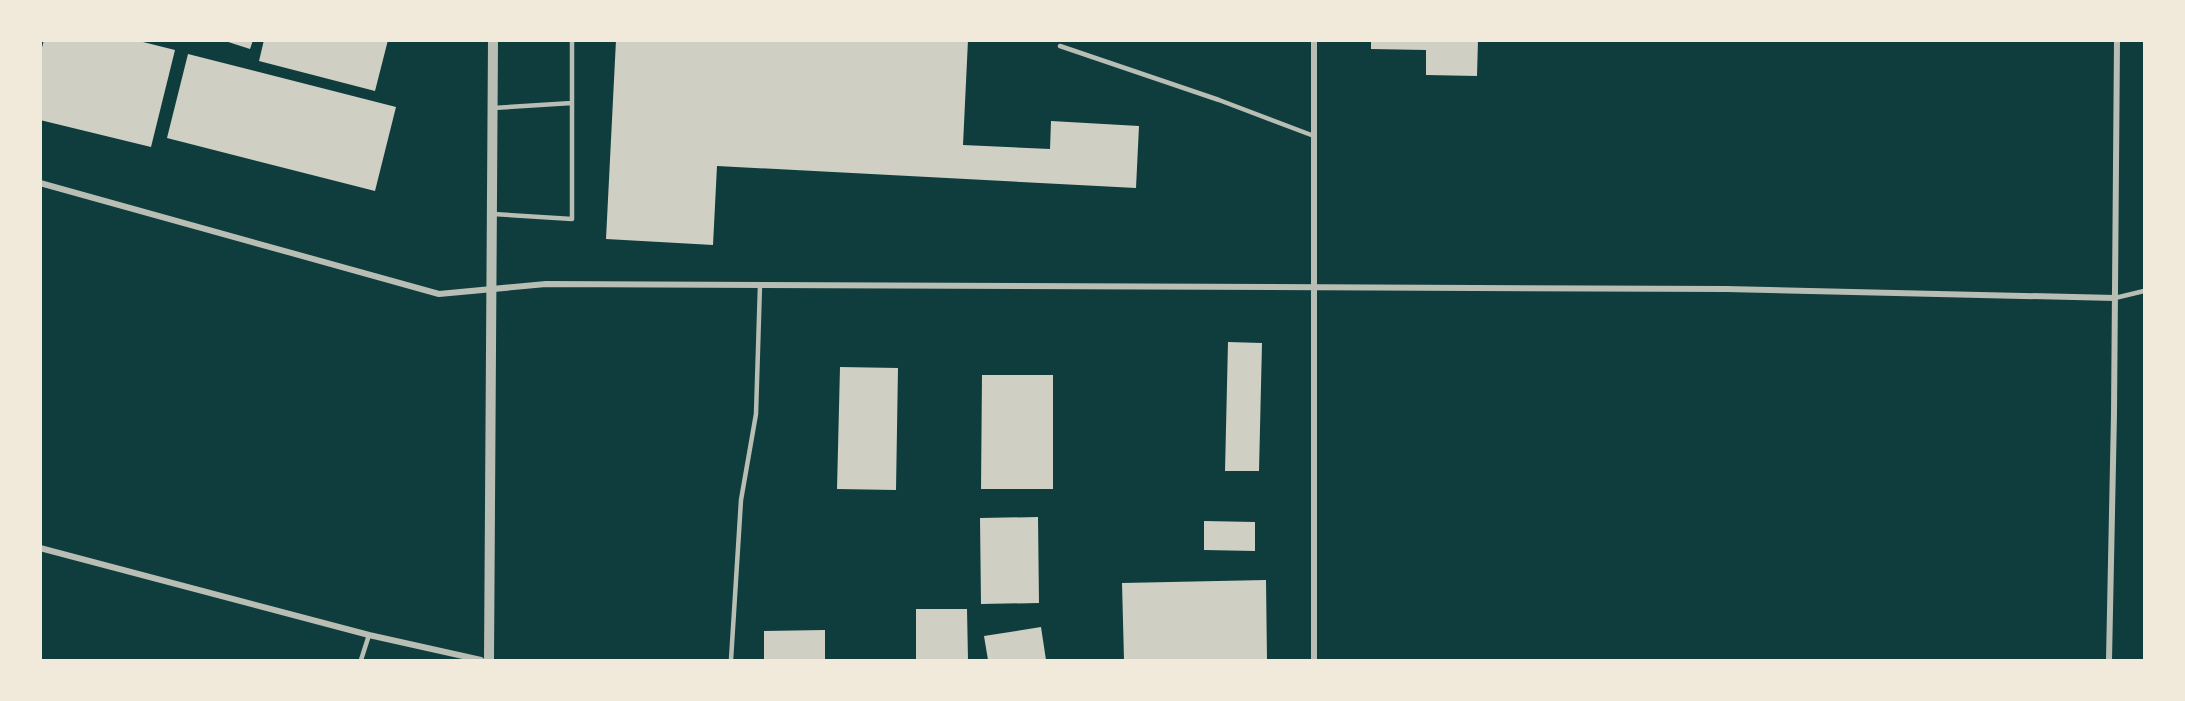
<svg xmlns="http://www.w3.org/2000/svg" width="2185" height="701" viewBox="0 0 2185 701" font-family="'DejaVu Sans',sans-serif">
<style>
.building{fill:#cfcfc3}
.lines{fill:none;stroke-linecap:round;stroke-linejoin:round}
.service{stroke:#b8beb3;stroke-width:4.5}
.minor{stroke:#b8beb3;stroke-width:6}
.tertiary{stroke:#b8beb3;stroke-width:10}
</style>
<rect width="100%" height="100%" fill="#0f3d3e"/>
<!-- building -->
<path class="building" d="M44 40H135L175 50 151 147 40 120V55Z
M222 40H253L250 49Z
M264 40H388L375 91 259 61Z
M616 40H968L963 145 1050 149 1051 121 1139 126 1136 188 717 166 713 245 606 239Z
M1371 40H1478L1477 76 1426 75V50L1371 49Z
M188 54 396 107 375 191 167 138Z
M1228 342 1262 343 1259 471H1225Z
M840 367 898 368 896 490 837 489Z
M982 375H1053V489H981Z
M1038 517 1039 603 981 604 980 518Z
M1204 521 1255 522V551L1204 550Z
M1266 580 1267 660H1124L1122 583Z
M916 609H967L968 660H916Z
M1041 627 1046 660H988L984 636Z
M825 630V660H764V631Z"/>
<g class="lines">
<!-- service -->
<path class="service" d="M1060 46 1219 100 1314 136
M493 108 572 103
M493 214 572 219V40
M2115 298 2144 291
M361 660 369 635
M731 660 741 500 756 414 760 285"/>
<!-- minor -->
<path class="minor" d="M1314 40V660
M40 183 439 294 546 284 1726 289 2115 298
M40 548 369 635 481 660
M2109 660 2114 414 2117 40"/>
<!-- tertiary -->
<path class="tertiary" d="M489 660 493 40"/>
</g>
<!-- border -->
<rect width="2185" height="701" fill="none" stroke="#f1e9da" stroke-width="84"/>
</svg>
